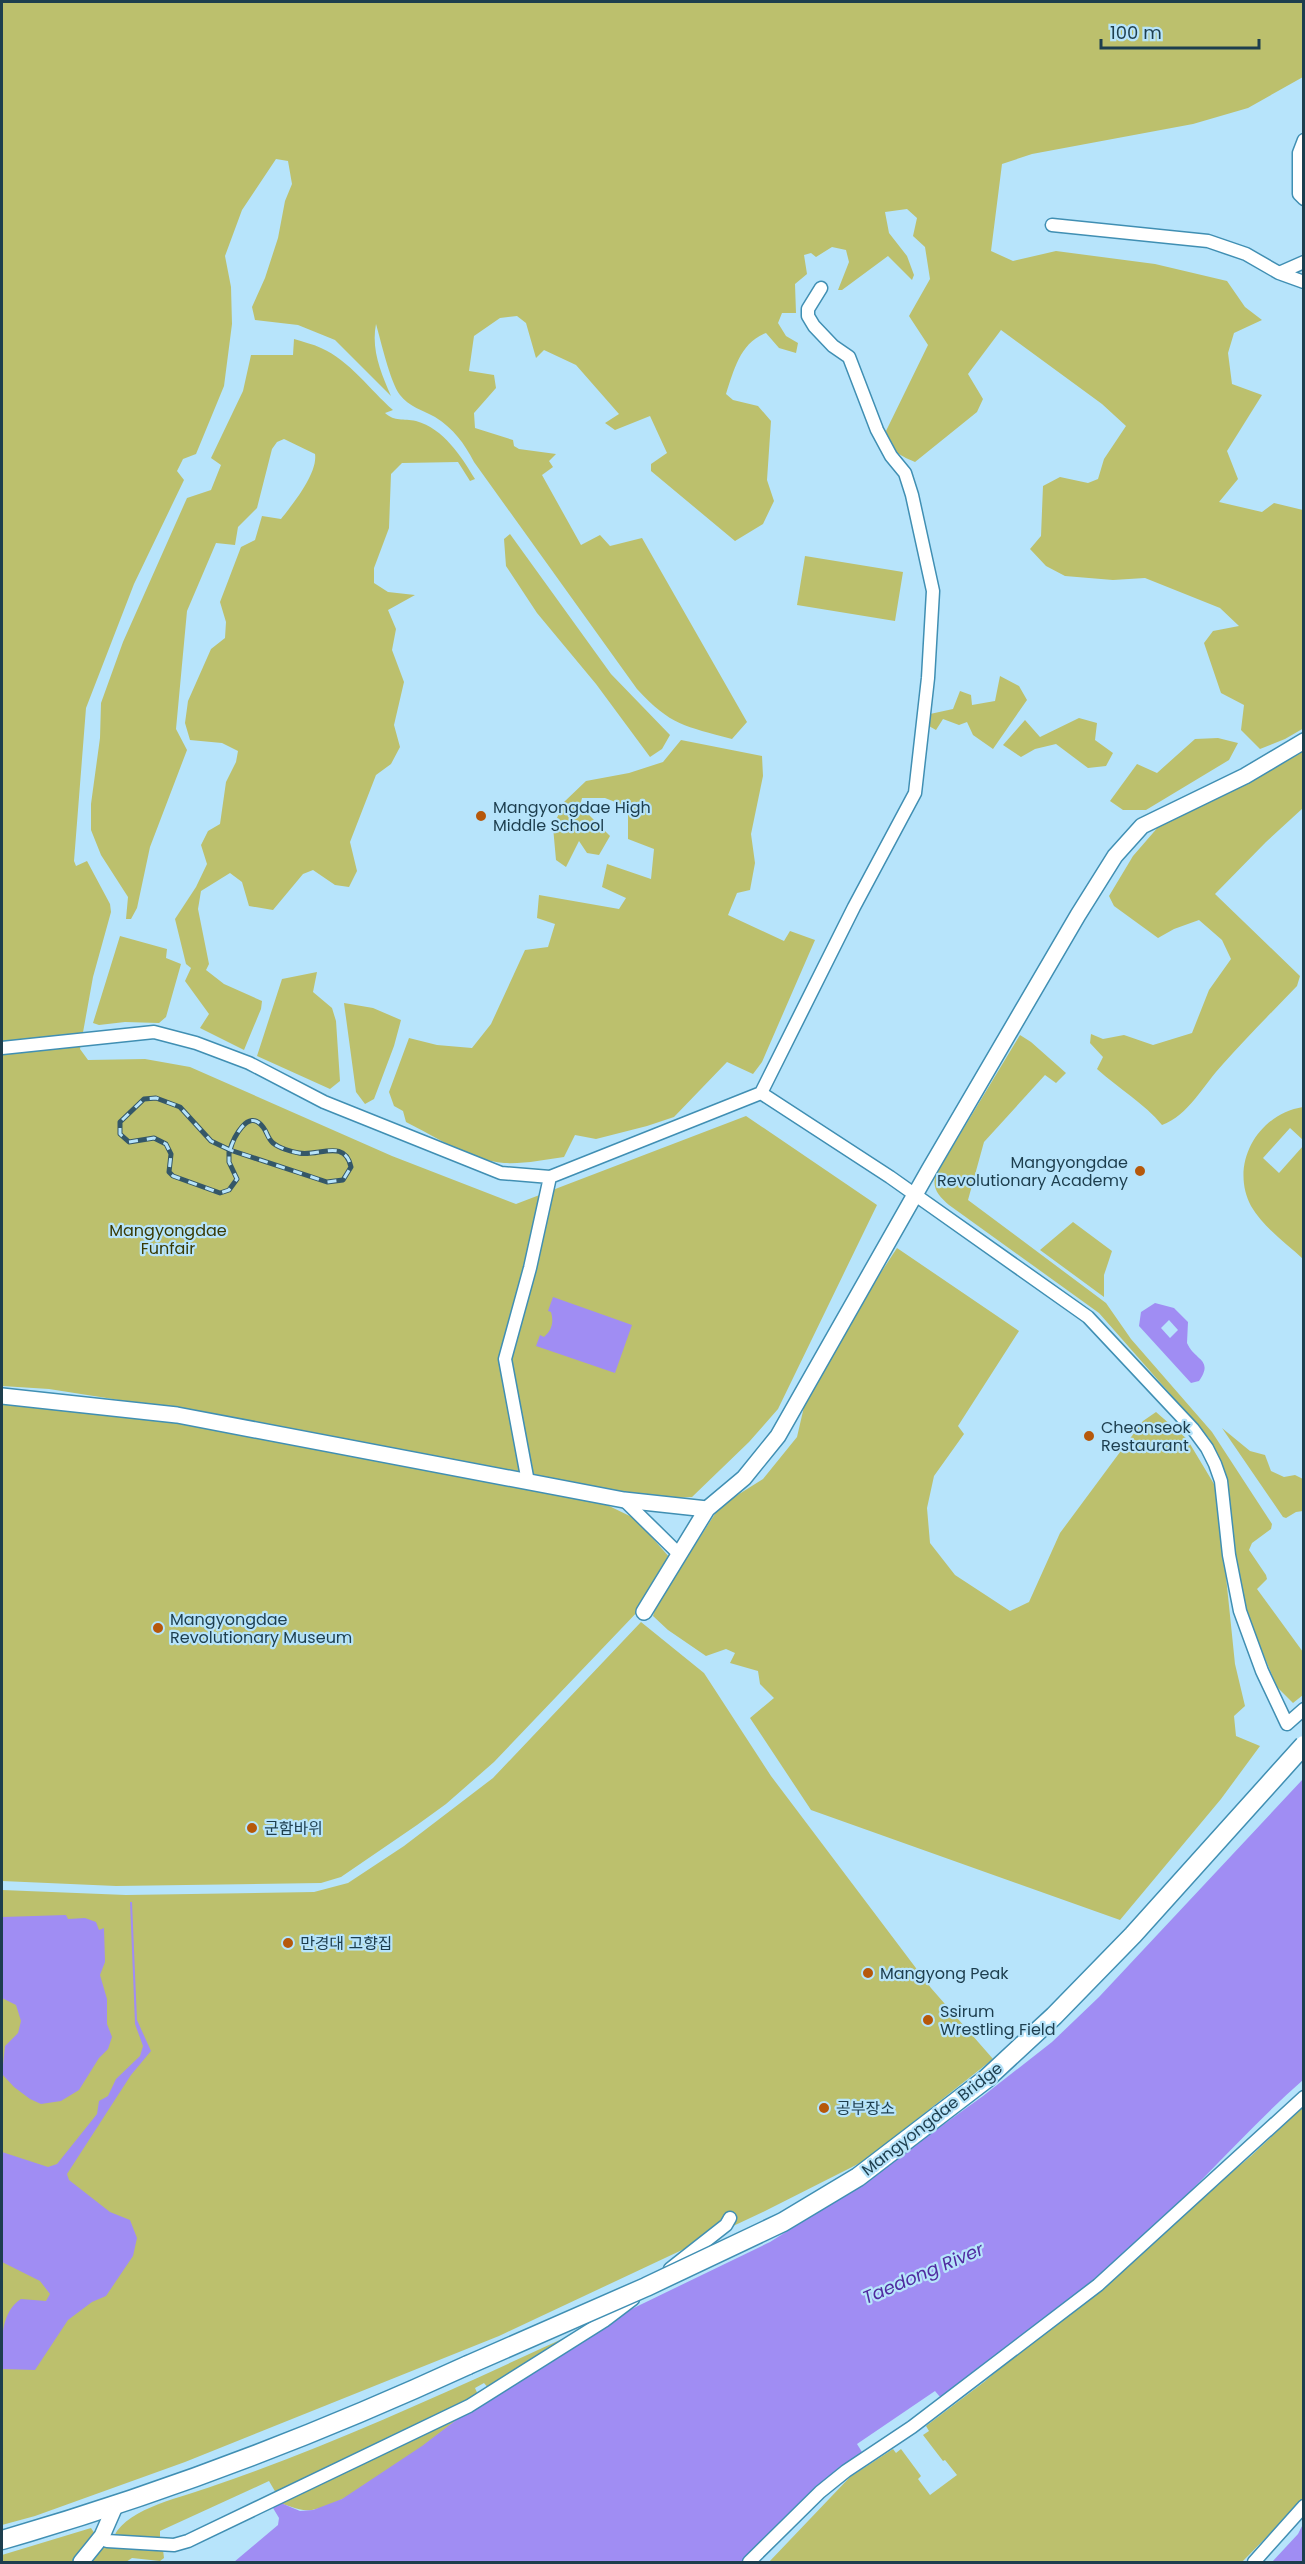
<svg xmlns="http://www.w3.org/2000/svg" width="1305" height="2564" viewBox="0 0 1305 2564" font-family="Poppins,'Noto Sans KR',sans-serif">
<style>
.green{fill:#bcc06d}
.water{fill:#a08df3;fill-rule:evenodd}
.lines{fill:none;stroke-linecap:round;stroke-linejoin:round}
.minor-casing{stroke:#408fb3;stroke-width:15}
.major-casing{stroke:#408fb3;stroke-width:18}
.highway-casing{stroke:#408fb3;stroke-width:21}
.minor{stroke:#fff;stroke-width:12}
.major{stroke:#fff;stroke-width:15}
.highway{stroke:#fff;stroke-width:18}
.rail-casing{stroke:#345768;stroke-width:5}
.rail{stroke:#b7e4fb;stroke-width:3;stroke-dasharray:9;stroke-linecap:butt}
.highway-bridge-casing{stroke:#408fb3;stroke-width:21;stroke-linecap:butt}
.highway-bridge{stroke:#fff;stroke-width:18}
.poi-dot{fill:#b6580b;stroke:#b7e4fb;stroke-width:2}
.labels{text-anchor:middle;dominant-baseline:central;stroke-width:4.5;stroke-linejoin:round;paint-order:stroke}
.poi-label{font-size:16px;fill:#1d3e4e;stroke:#b7e4fb;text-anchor:start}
.park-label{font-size:16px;fill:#393a04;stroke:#b7e4fb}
.street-label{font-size:16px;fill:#1d3e4e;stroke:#b7e4fb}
.water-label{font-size:18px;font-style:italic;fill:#502ba0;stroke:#b7e4fb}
</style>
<rect width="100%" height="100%" fill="#b7e4fb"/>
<!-- green -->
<path class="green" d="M2 2H1303V77L1248 108 1193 124 1032 154 1002 164 991 251 1013 261 1056 251 1155 264 1227 281 1245 307 1262 320 1234 333 1228 353 1232 384 1262 395 1227 451 1238 479 1219 502 1262 512 1274 503 1303 510 1304 728 1285 739 1260 749 1241 730 1244 705 1221 693 1204 643 1213 631 1239 626 1220 608 1145 578 1113 580 1065 576 1046 566 1030 549 1041 536 1043 486 1060 477 1088 483 1098 479 1104 459 1126 426 1102 404 1001 330 968 374 983 399 977 412 915 462C897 454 890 451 886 431L928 345 909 316 930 279 925 247 913 236 917 218 907 209 885 212 889 233 907 256 914 275 912 280 888 256 842 290H838L849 262 846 250 832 247 816 257 811 253 804 255 807 274 795 284 796 313H782L778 323 786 336 798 343 796 353 779 348 766 333C740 343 734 370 726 394L733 400 758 406 771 421 767 480 774 501 763 524 735 541 651 471V464L667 453 650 416 615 430 605 423 619 414 576 365 544 350 536 358 526 323 517 316 500 318 474 336 469 371 494 375 496 388 474 413 475 428 513 440 514 446 519 449 556 454 549 461 553 467 542 475 581 545 600 535 610 546 642 538 747 722 732 739C685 726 671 726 637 689L474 462C464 443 454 429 435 417 424 411 408 406 400 395 390 382 381 341 376 324 371 350 381 373 391 396L335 340 298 325 255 320 252 307 265 278 278 238 285 201 292 184 288 161 276 159 242 210 225 256 231 287 232 324 224 386 196 454 183 459 177 471 184 480 134 584 86 708 74 861 76 866 87 861 110 904 111 912 93 977 80 1049 88 1060 145 1059 190 1067 392 1156 516 1204 746 1116 877 1205 778 1409 749 1442 692 1497 653 1499 183 1410 49 1389 2 1386Z
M294 339C303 342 313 344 321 348 349 360 370 390 393 410L385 413C395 422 403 418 416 421 444 429 461 456 475 479L470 481 458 462 402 463 391 474 389 528 374 568V583L388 592 415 595 388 610 396 629 392 650 404 682 394 725 400 747 391 764 376 775 350 842 357 871 349 887 335 885 313 870 303 874 273 910 249 906 242 882 230 873 201 891 198 909 209 964 206 970 224 984 262 1001 261 1009 244 1050 200 1028 209 1014 185 981 191 968 186 964 175 919 196 887 207 864 201 845 208 831 220 824 226 782 236 762 238 751 222 743 190 740 185 723 188 701 211 649 225 638 226 622 220 602 241 547 255 540 262 516 281 519C293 504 318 473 315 454L284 439 277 442 272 449 257 508 238 527 235 545 216 543 187 611 176 729 187 750 150 847 137 908 131 919H126L128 897 101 855 91 830V804L100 738 101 703 123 642 187 498 211 490 221 465 211 458 243 391 251 355H293Z
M510 534 611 674 670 735 662 749 650 757 596 684 537 613 506 566 504 539Z
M805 556 903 572 895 621 797 605Z
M1000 676 1019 686 1027 700 993 749 973 735 967 722 959 725 943 719 936 730 927 725 930 714 953 709 960 691 971 695 972 705 995 701Z
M1079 718 1097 723 1095 740 1113 753 1106 766 1088 768 1056 744 1035 749 1021 757 1003 745 1025 720 1040 737Z
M1218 738 1238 743 1229 760 1146 810H1123L1110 801 1137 764 1157 773 1195 739Z
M681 740 762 756 763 776 751 834 755 863 750 890 737 893 728 915 784 941 790 931 815 940 762 1062 753 1074 727 1062 674 1117 647 1126 596 1139 575 1135 564 1157C544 1160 524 1164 504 1163 470 1160 436 1137 406 1122L403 1111 394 1106 389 1092 409 1038 437 1045 472 1048 491 1024 525 950 548 947 555 924 537 918 539 895 619 909 626 898 602 887 607 864 651 879 654 849 628 839V807L605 798H582L580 806 610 836 599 855 587 853 579 841 566 867 556 860 553 827 564 802 586 781 629 773 663 762Z
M1303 746V808L1266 842 1215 894 1300 976 1297 986C1272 1012 1247 1037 1223 1064 1204 1084 1188 1116 1162 1125 1144 1103 1119 1089 1097 1069L1103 1057 1090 1043 1091 1034 1103 1039 1124 1035 1153 1045 1192 1033 1209 990 1231 959 1222 940 1199 920 1174 929 1158 938 1114 906 1109 896 1133 856 1159 826Z
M120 936 167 949 166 958 181 964 166 1017 159 1023 125 1022 99 1025 93 1023Z
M317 972 313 992 332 1008 336 1021 340 1081 330 1089 257 1056 282 979Z
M344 1003 373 1008 401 1020 394 1046 374 1099 365 1104 356 1092Z
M1020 1035 1031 1042 1066 1073 1056 1083 1045 1075 984 1142 968 1200 1106 1303 1131 1339 1212 1432 1272 1524 1271 1529 1252 1543 1249 1550 1266 1575 1267 1579 1257 1589 1303 1652V1695L1293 1703 1277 1687 1243 1606 1225 1481 1221 1462 1209 1438 1099 1313 949 1205C939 1196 931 1188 936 1174Z
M1303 1107V1140L1290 1128 1263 1158 1279 1173 1303 1146V1259C1286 1243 1263 1227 1251 1206 1229 1164 1258 1114 1303 1107Z
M1073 1222 1112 1251 1104 1275V1297L1040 1250Z
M897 1248 1019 1331 958 1426 964 1434 934 1476 927 1508 930 1543 955 1575 1010 1611 1029 1602 1060 1533 1143 1421 1156 1412 1187 1439 1217 1489 1235 1664 1245 1706 1234 1716 1236 1736 1260 1746 1221 1799 1120 1920 811 1810 750 1718 774 1698 760 1684 758 1671 730 1663 735 1653 726 1649 706 1656 668 1630 653 1616 656 1606 720 1506 763 1479 797 1437 806 1398 842 1332Z
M2 1404 149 1419 217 1429 605 1504 636 1519 670 1558 642 1607 494 1762 446 1804 417 1825 341 1877 321 1883 116 1886 2 1881Z
M1222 1428 1250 1451 1265 1455 1271 1471 1284 1477 1295 1475 1303 1479V1511L1296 1512 1286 1518 1283 1517Z
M641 1622 704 1673 771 1776 931 1988 993 2059 864 2161 765 2211 499 2336 185 2462 35 2516 2 2525V1890L126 1895 314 1892 348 1883 404 1846 493 1778Z
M1303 2107V2500L1242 2562H769L850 2477 893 2449 896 2453 901 2449 921 2476 918 2479 930 2495 957 2475 945 2460 943 2461 923 2435 929 2431 926 2426 984 2382 1251 2156Z
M582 2330 490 2390 484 2383 475 2388 479 2397 276 2493 269 2481 160 2531V2538L114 2536C129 2507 184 2497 213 2486 339 2443 461 2385 582 2330Z
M468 2411C431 2440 356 2502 312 2510 298 2512 289 2504 276 2503Z
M91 2528 95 2534 75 2562H2V2555Z
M106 2547 163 2550 164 2558 160 2561 132 2558 126 2562H85L99 2550Z"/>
<!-- water -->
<path class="water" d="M553 1297 632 1325 615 1373 536 1346 540 1335 544 1337C552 1330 554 1322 551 1312L548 1311Z
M1155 1303 1174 1308 1188 1322 1187 1343C1195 1361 1214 1359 1199 1381L1191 1383 1139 1326 1141 1312ZM1169 1320 1178 1330 1170 1338 1161 1328Z
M1303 1779V2080C1244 2132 1193 2193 1134 2245 1072 2299 1007 2349 941 2398L935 2391 857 2444 862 2452 832 2474 743 2562H234L278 2525 279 2518 273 2508 276 2504 281 2503 300 2511 313 2510 342 2499 422 2446 468 2411 611 2319 770 2242 854 2189 983 2096 1052 2042 1099 1997Z
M130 1902H132L137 2020 151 2051 131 2075 67 2174 69 2180 110 2212 130 2220 137 2238 133 2256 106 2296 92 2302 68 2320 35 2370 2 2369C1 2345 0 2312 21 2299L46 2301 50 2294 40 2281 2 2262V2152L48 2167 57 2164 97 2114 99 2101 108 2096 116 2079 140 2056 143 2046 135 2024Z
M66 1915 68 1919 85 1918 96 1922 99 1930 104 1928 105 1962 100 1975 107 1999V2024L112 2037 108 2049 99 2058 79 2090 61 2101 41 2104 30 2099 14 2087 2 2074 5 2046 18 2033 21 2021 16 2005 2 1998V1917Z
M1303 2524V2562H1272L1298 2534Z"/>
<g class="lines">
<defs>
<path id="minor" d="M1304 140 1299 153V194L1304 199
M1052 225 1208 241 1246 254 1279 273 1304 262
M1279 273 1304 282
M2 1048 154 1032 196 1043 249 1063 324 1102 501 1173 550 1177 761 1093 854 907 915 793 928 678 933 591 912 495 905 473 891 456 877 430 849 357 833 346 814 326 808 316V309L821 288
M761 1093 890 1177 1088 1317 1193 1429 1207 1448 1215 1464 1221 1481 1229 1555 1240 1611 1262 1671 1287 1724 1304 1709
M528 1482 505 1359 530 1268 550 1177
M624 1500 679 1554
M670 2269 726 2225 730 2218
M102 2536 107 2541 174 2545 188 2541 469 2406 604 2321 633 2299
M749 2562 820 2492 846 2471 912 2427 1098 2285 1304 2097
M1254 2562 1304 2506"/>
<path id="major" d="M2 1396 177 1415 624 1500 707 1509
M644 1612 707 1509 744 1478 778 1436 929 1170 1078 915 1115 856 1142 826 1245 776 1304 741
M81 2562 102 2536 116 2504"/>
<path id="highway" d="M2 2540C162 2494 316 2435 468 2365"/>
</defs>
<!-- minor casing -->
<use href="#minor" class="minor-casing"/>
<!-- major casing -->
<use href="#major" class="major-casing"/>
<!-- highway casing -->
<use href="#highway" class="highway-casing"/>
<!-- minor -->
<use href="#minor" class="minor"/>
<!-- major -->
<use href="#major" class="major"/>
<!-- highway -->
<use href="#highway" class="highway"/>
<defs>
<path id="rail" d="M230 1150 211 1141 180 1107 156 1098 144 1099 120 1122V1134L129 1142 154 1138 166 1144 171 1154 169 1172 173 1176 220 1193 229 1190 237 1179 229 1162V1150H230C233 1139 248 1107 263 1127 267 1132 268 1139 273 1143 279 1148 292 1152 299 1153 318 1157 345 1138 351 1167L343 1180 327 1182 230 1150"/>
</defs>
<!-- rail casing -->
<use href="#rail" class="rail-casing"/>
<!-- rail -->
<use href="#rail" class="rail"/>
<defs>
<path id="highway-bridge" d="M468 2365 646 2287 783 2222 858 2177 986 2079 1054 2016 1133 1935 1304 1745"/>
</defs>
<!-- highway-bridge casing -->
<use href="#highway-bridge" class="highway-bridge-casing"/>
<!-- highway-bridge -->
<use href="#highway-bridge" class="highway-bridge"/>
</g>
<!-- markers -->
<g class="poi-dot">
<circle cx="481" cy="816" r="6"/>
<circle cx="1140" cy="1171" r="6"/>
<circle cx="1089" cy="1436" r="6"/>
<circle cx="158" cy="1628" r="6"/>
<circle cx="252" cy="1828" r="6"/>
<circle cx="288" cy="1943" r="6"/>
<circle cx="868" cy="1973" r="6"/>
<circle cx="928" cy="2020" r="6"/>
<circle cx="824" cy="2108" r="6"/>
</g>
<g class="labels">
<!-- poi labels -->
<g class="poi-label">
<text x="493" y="807">Mangyongdae High<tspan x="493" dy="18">Middle School</tspan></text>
<text x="1128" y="1162" text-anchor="end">Mangyongdae<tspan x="1128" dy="18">Revolutionary Academy</tspan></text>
<text x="1101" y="1427">Cheonseok<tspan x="1101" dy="18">Restaurant</tspan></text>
<text x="170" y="1619">Mangyongdae<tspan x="170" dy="18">Revolutionary Museum</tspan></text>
<text x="264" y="1828">군함바위</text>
<text x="300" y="1943">만경대 고향집</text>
<text x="880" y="1973">Mangyong Peak</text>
<text x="940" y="2011">Ssirum<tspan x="940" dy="18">Wrestling Field</tspan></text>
<text x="836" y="2108">공부장소</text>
</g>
<!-- park labels -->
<g class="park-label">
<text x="168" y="1230">Mangyongdae<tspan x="168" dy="18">Funfair</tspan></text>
</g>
<!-- street labels -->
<g class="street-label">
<text transform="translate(932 2119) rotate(-38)">Mangyongdae Bridge</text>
</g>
<!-- water labels -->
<g class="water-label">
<text transform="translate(923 2273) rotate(-23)">Taedong River</text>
</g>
</g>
<!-- border -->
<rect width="1305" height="2564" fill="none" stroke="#1d3e4e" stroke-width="6"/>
<!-- scale -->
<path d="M1101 39v9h158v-9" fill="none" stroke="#1d3e4e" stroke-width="3"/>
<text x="1110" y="39" font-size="18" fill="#1d3e4e" stroke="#b7e4fb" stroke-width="4.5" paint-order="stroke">100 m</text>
</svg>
